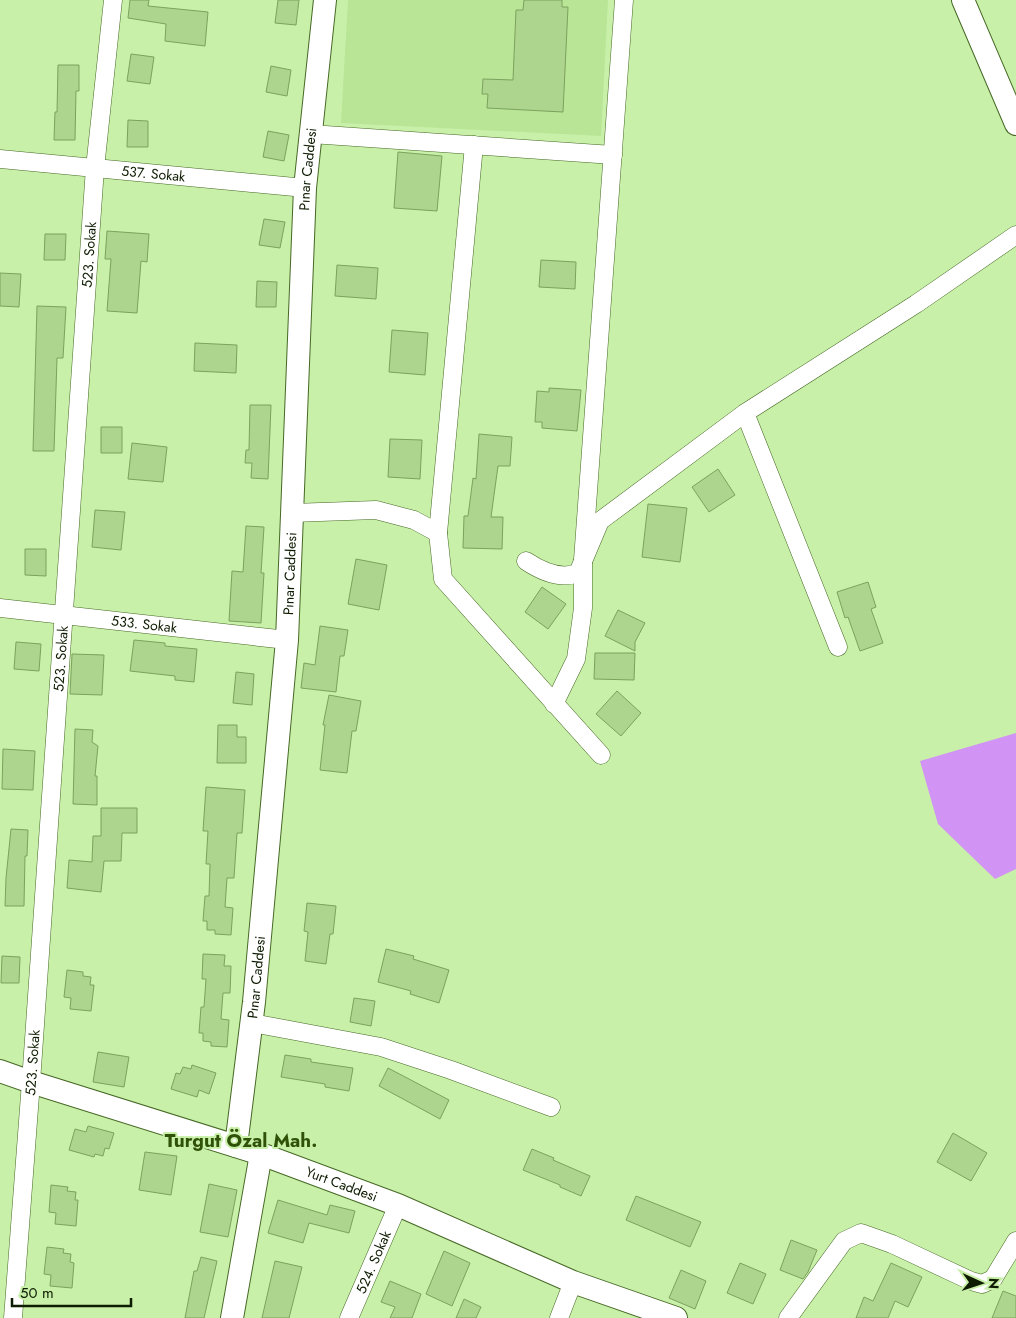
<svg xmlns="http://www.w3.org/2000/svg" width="1016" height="1318" viewBox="0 0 1016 1318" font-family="Jost,sans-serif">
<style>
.built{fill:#b9e596}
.green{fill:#d194f5}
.building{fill:#add58e;stroke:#7ca25d}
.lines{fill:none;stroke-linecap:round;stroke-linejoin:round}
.minor-casing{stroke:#466825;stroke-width:19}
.tertiary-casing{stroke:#466825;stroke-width:24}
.minor{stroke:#fff;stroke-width:18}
.tertiary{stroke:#fff;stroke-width:22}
.labels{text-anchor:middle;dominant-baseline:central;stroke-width:4;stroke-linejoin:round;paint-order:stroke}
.street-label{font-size:14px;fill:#0e1c02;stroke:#c8f0a9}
.district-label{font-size:19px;font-weight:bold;fill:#305108;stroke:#c8f0a9}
</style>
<rect width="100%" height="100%" fill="#c8f0a9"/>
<!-- built -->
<path class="built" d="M348 0H608L601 136 341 123Z"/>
<!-- green -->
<path class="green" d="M1016 733V869L995 879 938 824 920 761Z"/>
<!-- building -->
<path class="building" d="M130 0H149L148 6 208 12 205 46 165 41 166 24 128 18Z
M278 0H299L296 25 275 23Z
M524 0H562V7H568L563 112 487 108 488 94H482L483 79 513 80 516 10H523Z
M131 54 154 57 150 84 127 81Z
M58 65H79V91H76L75 140H54L55 112H57Z
M271 66 291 70 287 96 266 92Z
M128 120 148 121V147H127Z
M268 131 289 135 284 161 263 157Z
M398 152 442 156 437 211 394 208Z
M264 219 285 222 280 248 259 245Z
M107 231 149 234 147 262 141 261 137 313 107 311 111 259H105Z
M45 234H66L65 260H44Z
M541 260 576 262 575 289 539 287Z
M337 265 378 268 376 299 335 296Z
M0 273 21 274 19 307 0 306Z
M257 281 277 282 276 307H256Z
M37 306 66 307 63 358H57L54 451H33Z
M392 330 428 333 425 375 389 372Z
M195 343 237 345 236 373 194 371Z
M549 388 581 390 577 431 542 428V422H535L537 391 549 392Z
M250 405H271L268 479 251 478 252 463H245L246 450H249Z
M101 427H122V453H101Z
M479 434 512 437 510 466H498L491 517H503L502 549 463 548 464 516H468L473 478 476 479Z
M390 439 422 440 420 479 388 477Z
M132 443 167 447 163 482 128 479Z
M718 469 735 495 709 512 692 487Z
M648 504 687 508 680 562 642 557Z
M95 510 125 512 121 550 92 547Z
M246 526 264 527 261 573H264L261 623 229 621 232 571 243 572Z
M25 549H46V576L25 575Z
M356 559 387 565 379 610 348 604Z
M868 582 876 607 871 609 883 643 860 651 848 617 845 618 837 592Z
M542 587 566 604 548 629 525 612Z
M618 610 645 623 635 642V651L605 636Z
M320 626 348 630 344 656H340L336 692 301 688 304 663 315 665Z
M134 640 165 643V646L197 649 194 682 175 680V676L130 671Z
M16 642 41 644 39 671 14 669Z
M595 653H635L634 680 594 679Z
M72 654 104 655 102 695 70 694Z
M236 672 254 674 252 705 233 703Z
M617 691 641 713 621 736 596 714Z
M329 695 361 701 356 731H352L347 773 320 770 325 725H323Z
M218 725H237V737H246V763H217Z
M75 729 93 730 92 742 98 746 95 776H97V805L73 804Z
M3 749 35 751 33 790 2 789Z
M206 787 245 790 242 833H237L234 878H227L225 907 233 908 231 935 215 934V930H207V921H203L205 896H209L210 864H206L208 831H203Z
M101 808H137V833H122L121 861H104L101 892 67 888 69 860 92 862 93 836H101Z
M11 829 28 830 27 856H25L24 906H5L6 878Z
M307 903 336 906 333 934H330L326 964 305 961 308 932 304 931Z
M386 949 414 956 413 959 449 970 439 1003 410 994 411 991 378 982Z
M203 954 225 955 224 966H231L230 993H223L221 1019 229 1020 227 1047 211 1046V1042L203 1041V1033H199L201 1007H204L206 979H202Z
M2 956 20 957 19 983H1Z
M67 970 83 972V976L91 977 90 985H94L91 1011 70 1009 71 998 64 997Z
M354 998 375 1001 371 1026 350 1022Z
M98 1052 129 1057 124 1087 93 1082Z
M285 1055 311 1059V1062L353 1068 349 1091 325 1087V1084L281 1077Z
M192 1065 216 1073 209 1094 199 1090 197 1097 171 1089 176 1073 180 1074 183 1067 191 1069Z
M388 1068 449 1100 440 1119 379 1086Z
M88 1126 114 1133 109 1149 105 1148 103 1156 95 1154 94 1157 69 1150 75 1129 86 1132Z
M953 1133 987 1153 971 1181 937 1162Z
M532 1149 554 1158 553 1160 590 1176 581 1196 560 1187V1185L523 1170Z
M145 1152 177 1156 171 1195 139 1190Z
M209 1184 237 1190 228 1237 200 1232Z
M51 1185 68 1187 67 1191 76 1192 75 1200H78L76 1226 55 1224 56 1213 49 1212Z
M636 1196 701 1222 690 1247 626 1220Z
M278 1200 327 1215 330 1205 355 1211 349 1233 309 1223 303 1243 268 1233Z
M791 1240 817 1250 808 1272 803 1279 780 1270Z
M47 1247 64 1249 63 1253 71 1254 70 1262 74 1263 72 1288 50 1286 51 1275 44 1274Z
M444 1251 470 1263 452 1306 426 1294Z
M201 1257 217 1261 204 1318H185L194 1271H197Z
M275 1261 302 1267 289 1318H262Z
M740 1263 766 1274 753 1304 727 1293Z
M891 1263 922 1277 908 1307 895 1301 888 1318H856L864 1297 873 1301Z
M681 1270 706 1281 695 1309 669 1298Z
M390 1281 421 1294 412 1318H390L395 1307 381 1302Z
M1003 1291 1016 1296V1318H992Z
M464 1299 481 1307 476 1318H456Z"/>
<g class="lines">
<defs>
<g id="minor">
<path d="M311 134 613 155"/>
<path d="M474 145 438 533 443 579 601 755"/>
<path id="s1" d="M0 159 305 188"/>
<path d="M745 413 838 647"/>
<path d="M292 513 376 510 414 520 438 533"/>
<path d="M526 561C541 571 560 580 578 573L600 521 745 413 916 304 1016 235"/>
<path id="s2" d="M0 608 287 640"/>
<path d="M554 704 576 659 583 608V560L624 0"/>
<path d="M252 1023 381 1047 451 1070 551 1107"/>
<path id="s3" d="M13 1318 31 1082 95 168 113 0"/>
<path id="s4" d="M349 1318 398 1205"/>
<path d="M559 1318 573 1282"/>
<path d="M788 1318 844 1241 861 1233 892 1244 971 1281 982 1284 993 1279 1016 1241"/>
</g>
<g id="tertiary">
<path d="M963 0 1016 124"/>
<path id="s5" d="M0 1071 31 1082 261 1154 398 1205 573 1282 676 1318"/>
<path id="s6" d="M236 1146 254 1002 287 640 305 188 325 0"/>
<path d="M232 1318 261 1154"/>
</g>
</defs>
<!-- minor casing -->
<use href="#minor" class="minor-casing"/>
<!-- tertiary casing -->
<use href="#tertiary" class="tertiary-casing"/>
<!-- minor -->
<use href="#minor" class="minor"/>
<!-- tertiary -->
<use href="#tertiary" class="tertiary"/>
</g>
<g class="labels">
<!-- street labels -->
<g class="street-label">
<text stroke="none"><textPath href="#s6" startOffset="980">Pınar Caddesi</textPath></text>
<text stroke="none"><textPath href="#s1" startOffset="154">537. Sokak</textPath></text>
<text stroke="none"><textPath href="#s3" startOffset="1066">523. Sokak</textPath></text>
<text stroke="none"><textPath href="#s6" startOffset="575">Pınar Caddesi</textPath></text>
<text stroke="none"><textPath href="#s2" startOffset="145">533. Sokak</textPath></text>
<text stroke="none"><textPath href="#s3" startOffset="661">523. Sokak</textPath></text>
<text stroke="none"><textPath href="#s6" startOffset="170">Pınar Caddesi</textPath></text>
<text stroke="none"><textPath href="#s3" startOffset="256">523. Sokak</textPath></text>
<text stroke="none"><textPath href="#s5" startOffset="360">Yurt Caddesi</textPath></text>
<text stroke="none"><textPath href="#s4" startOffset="61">524. Sokak</textPath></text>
</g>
<!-- district labels -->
<g class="district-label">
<text x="241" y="1140">Turgut Özal Mah.</text>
</g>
</g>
<!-- north arrow -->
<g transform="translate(981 1283) rotate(93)" stroke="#c8f0a9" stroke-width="4" paint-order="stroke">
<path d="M0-4L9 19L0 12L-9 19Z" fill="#0e1c02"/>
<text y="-8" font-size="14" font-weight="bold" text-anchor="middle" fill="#0e1c02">N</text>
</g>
<!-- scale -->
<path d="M12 1298v8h119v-8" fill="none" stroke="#0e1c02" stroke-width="2.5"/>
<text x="20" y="1298" font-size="15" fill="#0e1c02" stroke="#c8f0a9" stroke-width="4" paint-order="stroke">50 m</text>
</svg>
